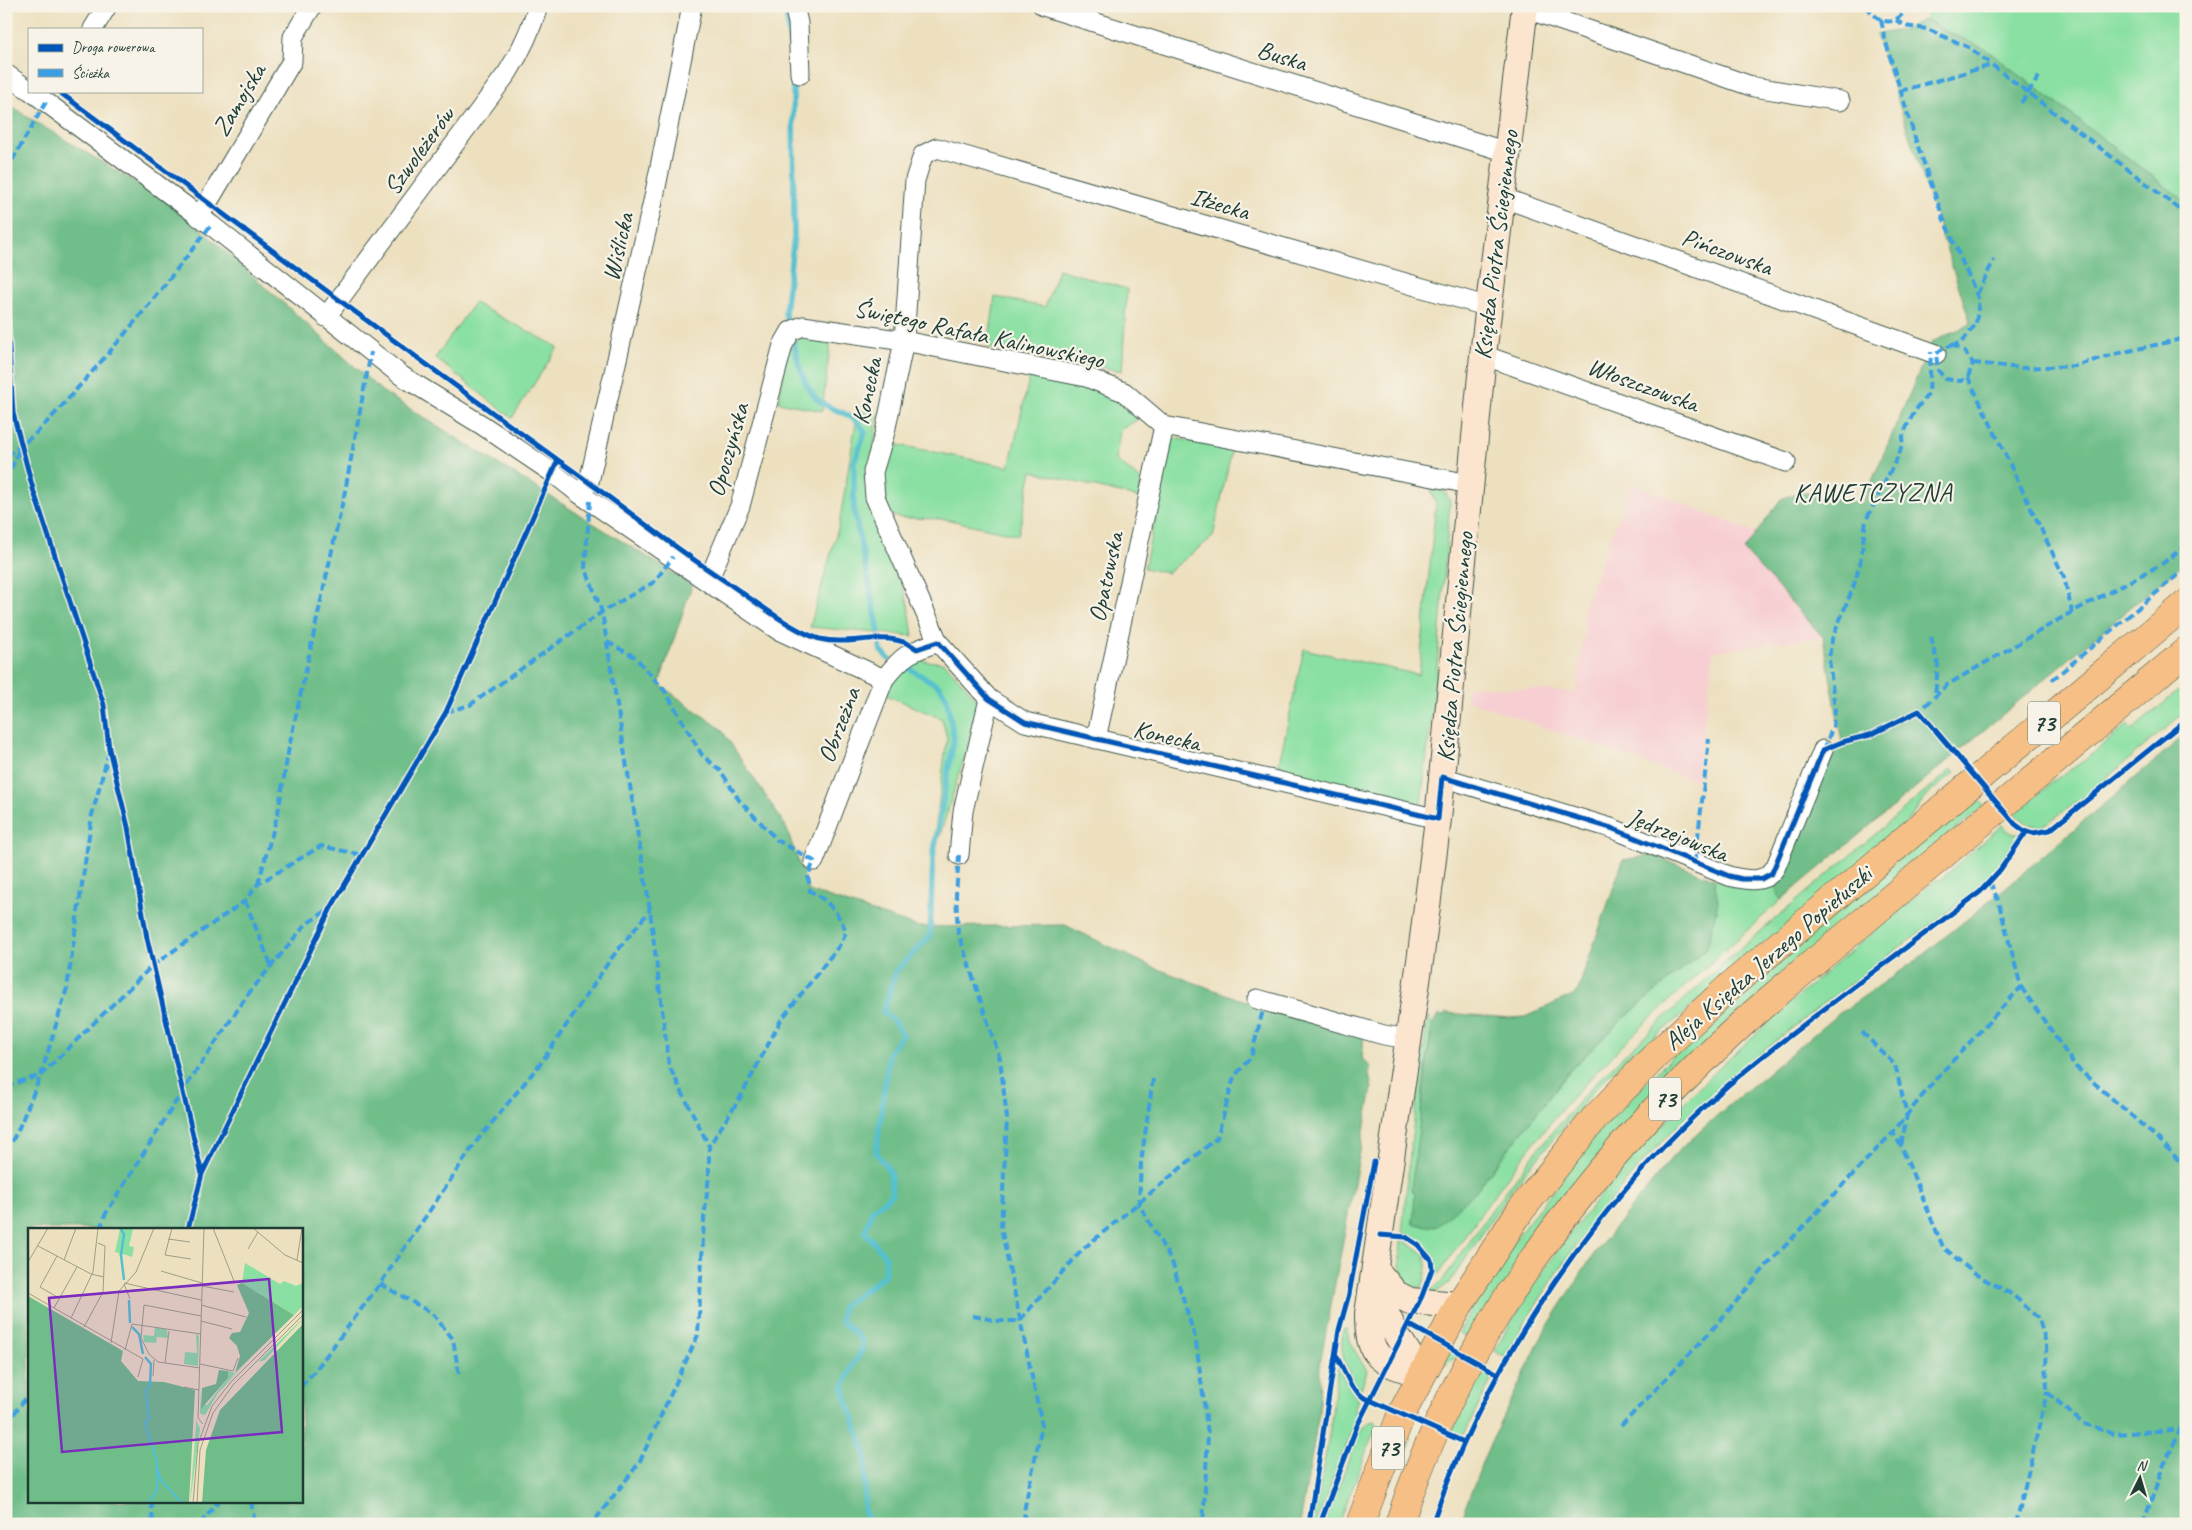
<svg xmlns="http://www.w3.org/2000/svg" width="2192" height="1530" viewBox="0 0 2192 1530" font-family="Caveat,sans-serif">
<style>
.built{fill:#f7cfd2}
.green{fill:#8ae0a3;stroke:#548e6c}
.forest{fill:#6fbe89;stroke:#477e5e;fill-rule:evenodd}
.lines{fill:none;stroke-linecap:round;stroke-linejoin:round}
.stream{stroke:#54c0cf;stroke-width:5.5}
.street-casing{stroke:#3e5549;stroke-width:21}
.secondary-casing{stroke:#3e5549;stroke-width:28}
.primary-casing{stroke:#3e5549;stroke-width:29}
.street{stroke:#fff;stroke-width:19}
.secondary{stroke:#fbe5cf;stroke-width:26}
.primary{stroke:#f5bf86;stroke-width:28}
.quiet{stroke:#3c9ee2;stroke-width:4;stroke-dasharray:8 4;stroke-linecap:butt}
.cycleway-casing{stroke:#f7f3e8;stroke-width:8}
.cycleway{stroke:#0057b8;stroke-width:5}
.labels{text-anchor:middle;dominant-baseline:central;stroke-width:4.5;stroke-linejoin:round;paint-order:stroke}
.shield{fill:#f7f3e8;stroke:#60746a;stroke-width:1}
.shield-label{font-size:24px;font-weight:bold;fill:#1f3d34}
.street-label{font-size:25px;fill:#1f3d34;stroke:#f7f3e8}
.neighbourhood-label{font-size:26px;letter-spacing:1px;fill:#1f3d34;stroke:#f7f3e8}
.inset-river{fill:none;stroke:#54c0cf;stroke-width:2.5}
.inset-road{fill:none;stroke:#9b9f87;stroke-width:1}
.view{fill:#7b2cbf;fill-opacity:0.15;stroke:#7b2cbf;stroke-width:2.5}
.inset-edge{fill:none;stroke:#1f3d34;stroke-width:2.5}
</style>
<rect width="100%" height="100%" fill="#f7f3e8"/>
<filter id="ink" filterUnits="userSpaceOnUse"><feTurbulence type="fractalNoise" baseFrequency=".02" numOctaves="2"/><feDisplacementMap in="SourceGraphic" scale="10" xChannelSelector="R" yChannelSelector="G"/><feConvolveMatrix kernelMatrix="1 2 1 2 8 2 1 2 1" color-interpolation-filters="sRGB"/></filter>
<filter id="wash" filterUnits="userSpaceOnUse"><feTurbulence type="fractalNoise" baseFrequency=".0096" numOctaves="4" result="noise"/><feDisplacementMap in="SourceGraphic" scale="20" xChannelSelector="R" yChannelSelector="G"/><feGaussianBlur stdDeviation="1.12" result="paint"/><feColorMatrix in="noise" values="0 0 0 0 0 0 0 0 0 0 0 0 0 0 0 0 0 1.4 0 .05"/><feComposite in="paint" operator="in"/></filter>
<g filter="url(#wash)">
<rect width="100%" height="100%" fill="#ede0bf"/>
<!-- built -->
<path class="built" d="M1632 483 1756 533 1744 551 1823 637 1714 651 1696 781 1467 700 1468 686 1576 692 1585 624 1582 611Z"/>
<!-- green -->
<path class="green" d="M1927 6H2186V202L1985 49 1943 30 1926 19Z
M1058 269 1127 289 1122 371 988 347 995 297 1045 307Z
M474 303 558 347 512 418 435 358Z
M803 335 831 339 822 411 779 402 786 353Z
M1030 375 1116 395 1140 418 1120 430 1116 460 1141 480 1140 498 1032 471 1018 535 945 519 901 518 888 514 880 489 881 465 899 445 1009 467Z
M858 410 877 414 871 486 908 603 913 636 810 627 839 525Z
M1173 438 1232 448 1213 537 1167 573 1144 568Z
M1429 486 1445 492 1450 501 1436 681 1421 803 1411 805 1277 772 1304 649 1419 675 1436 503Z
M917 660 945 663 981 704 931 864 947 738 942 719 886 695 899 667Z
M2178 691 2186 695V711L2083 798 2041 827 2028 824 2015 814 2056 779 2084 761 2128 724 2132 730Z
M1952 769 1955 772 1928 794 1904 825 1676 1020 1619 1065 1596 1088 1513 1187 1450 1282 1437 1292 1427 1295 1443 1280 1495 1205 1540 1147 1594 1084 1617 1062 1728 959Z
M1975 795 1984 806 1784 973 1470 1339 1459 1333 1478 1295 1503 1255 1592 1139 1697 1031Z
M2002 825 2006 830 2020 835 1995 872 1986 882C1954 909 1918 933 1884 959 1817 1008 1750 1059 1689 1115 1615 1185 1556 1270 1504 1357L1495 1351C1600 1157 1769 1018 1937 879L1939 881Z
M1714 879 1769 883 1773 884 1781 900C1709 965 1634 1029 1569 1101 1520 1156 1479 1216 1437 1276L1431 1281C1441 1258 1425 1239 1402 1233L1411 1144 1428 1016 1432 1025 1423 1085 1413 1224 1474 1193 1572 1068 1624 1018 1707 948Z
M1401 1240C1430 1253 1431 1260 1422 1288 1395 1286 1400 1260 1401 1240Z
M1346 1329 1352 1346 1367 1371 1360 1391C1346 1375 1339 1351 1343 1330Z
M1449 1350 1459 1355 1441 1368Z
M1338 1367 1350 1389 1358 1398 1354 1412 1359 1414 1316 1524H1313L1329 1436Z
M1483 1371 1492 1378 1464 1435 1451 1433Z
M1374 1421 1377 1423 1339 1524H1324L1360 1430 1368 1423Z
M1405 1435 1412 1438 1401 1463 1395 1460Z"/>
<!-- forest -->
<path class="forest" d="M1926 19 1943 30 1985 49 2186 202V561L1781 900 1773 884 1825 758 1842 742 1823 637 1744 550 1781 499 1800 492 1862 504 1932 342 1971 324 1876 34 1902 30Z
M6 102 29 118 176 207 383 392 692 585 659 684 721 729 785 825 809 891 919 927 1065 925 1152 967 1239 999 1364 1034 1362 1058 1371 1067 1369 1074 1372 1088 1320 1363 1319 1413 1300 1524H6ZM29 1229H301V1501H29Z
M2186 734V1524H1459L1486 1453 1544 1332 1594 1254 1674 1155 1721 1112 1837 1015 1915 961 1991 900Z
M1653 855 1714 879 1718 902 1707 948 1624 1018 1572 1068 1474 1193 1436 1227 1413 1224 1415 1194 1411 1189 1432 1025 1438 1015 1444 1016 1446 1013 1510 1018 1525 1017 1577 993 1623 860Z"/>
<g class="lines">
<!-- stream -->
<path class="stream" d="M786 11 790 44
M787 322 785 313 794 236 793 73
M792 337C798 358 802 390 822 403 839 414 854 412 865 432L854 463V511L879 632
M880 646 881 651 889 659
M871 1524 864 1511 866 1456 843 1388 853 1365 862 1351V1340L841 1321 842 1307 884 1276 886 1257 865 1232 872 1210 892 1194 890 1172 876 1152 889 1053 902 1035 895 1022 883 1012 896 971 930 936 933 857 954 738 946 696 939 686 905 666"/>
</g>
</g>
<g filter="url(#ink)">
<g class="lines">
<defs>
<path id="street" d="M794 6 798 23 800 74
M1043 6 1507 152
M1524 8 1754 87 1840 101
M93 29 107 6
M6 74 29 90
M31 91 211 225 402 376 482 425 553 473 580 494 778 630 884 679 814 861
M1501 197 1936 354
M199 217 292 61 293 37 312 6
M326 317 508 72C521 51 531 30 538 6
M1483 355 1786 462
M580 494 589 482 654 197 692 6
M708 581 740 506 783 345 791 331 803 326 904 341 1086 377 1124 392 1164 426 1470 484
M884 679C903 655 909 652 938 642
M1096 739 1164 426
M1442 777 1611 828 1729 876C1746 880 1766 885 1776 866L1823 750
M1438 819 1025 722 989 699 938 642 875 497 873 472 885 432 904 341 915 180 923 155 937 148 1489 307
M959 855 963 811 989 699
M1257 999 1384 1035 1409 1039"/>
<path id="secondary" d="M1376 1270 1396 1294 1410 1301 1459 1305
M1373 1287 1395 1332 1421 1374
M1421 1374C1381 1362 1368 1360 1368 1314L1421 954 1438 819 1483 355 1525 6"/>
<path id="primary" d="M1360 1524 1401 1415 1459 1305 1520 1211 1594 1119 1654 1057 1730 986 2186 604
M1399 1524C1463 1327 1594 1159 1745 1021 1790 981 1837 944 1883 905 1983 820 2085 736 2186 651"/>
</defs>
<!-- street casing -->
<use href="#street" class="street-casing"/>
<!-- secondary casing -->
<use href="#secondary" class="secondary-casing"/>
<!-- primary casing -->
<use href="#primary" class="primary-casing"/>
<!-- street -->
<use href="#street" class="street"/>
<!-- secondary -->
<use href="#secondary" class="secondary"/>
<!-- primary -->
<use href="#primary" class="primary"/>
<!-- quiet -->
<path class="quiet" d="M1866 6C1881 25 1894 28 1909 6
M1881 20 1886 43 1916 141 1944 220 1979 300 1976 324 1961 343 1952 345
M1896 20 1905 26 1927 29 1970 48 2186 214
M1900 91 1992 65
M2021 103 2040 75
M6 171 46 102
M1977 294 1994 260
M1952 345 1964 351 1973 363 1968 377 1961 381 1945 379 1938 370 1936 354 1942 349Z
M1973 363 2021 368 2075 366 2111 355 2186 338
M1968 377 2064 577 2072 612
M6 456C37 437 59 409 83 382 128 332 170 279 211 225
M6 480 20 448
M590 501 585 567 602 612 650 910 669 1066 709 1146V1176L704 1219 698 1335 639 1463 592 1524
M1931 637 1938 665 1935 696
M607 642 635 657 665 691 702 755 721 771 739 800 777 840 814 861 808 876 810 891C828 900 838 913 846 931L842 942 781 1020 740 1098 709 1146
M2052 680 2186 568
M446 712 470 705 602 612 654 582 673 557
M1915 712 1922 709 1947 685 2072 612 2162 564 2186 545
M1824 750 1833 726 1835 709 1829 659 1832 639 1853 588 1860 564 1866 520 1900 452 1904 432 1914 412 1929 393 1931 352
M959 855 956 895 958 932 1000 1059 1007 1119 1001 1228 1042 1425 1024 1511 1025 1524
M1695 863 1709 739
M1990 882 1998 900 2021 987 1935 1080 1893 1132 1901 1146 1943 1247 1975 1274 2013 1295 2039 1319 2046 1343 2047 1392 2082 1423 2114 1434 2186 1429
M258 884 278 813 289 747 345 491 371 352
M245 901 271 965
M2021 987 2076 1067 2165 1145 2186 1169
M1862 1032 1895 1065 1907 1115 1901 1146
M1153 1079 1141 1162 1139 1204 1172 1262 1196 1341 1208 1434 1203 1524
M6 1086 41 1075 153 965 245 901 258 884 321 846 362 855
M6 1152 18 1130 41 1075 67 988 92 815 108 755
M100 1229 105 1215 182 1092 249 993 306 924 328 910
M380 1284 432 1313 453 1339 459 1375
M973 1316 999 1321H1019L1083 1249 1217 1138 1234 1077 1251 1057 1263 1010
M301 1386 314 1372 380 1284 476 1142 541 1063 610 960 650 910
M6 1424 29 1394
M1621 1426 1711 1331 1767 1265 1893 1132
M151 1501 153 1524
M251 1501 255 1524
M200 1524 219 1501
M2016 1524 2047 1392
M2143 1524 2162 1469 2180 1430 2186 1412"/>
<defs>
<path id="cycleway" d="M58 91C224 214 389 339 558 460 616 501 671 546 731 585 754 601 795 632 820 639 852 647 888 628 917 649L938 642 989 699 1025 722 1438 819 1442 777 1611 828 1729 876 1742 879H1761L1772 873 1823 750 1842 742 1870 735 1919 711 2015 824 2023 830 2033 833 2050 830 2186 720
M6 302 13 413 33 489 104 705 109 749 128 827 147 938 202 1174
M188 1229 202 1174 331 908 446 712 558 460
M1408 1324 1498 1374
M1336 1355 1352 1387 1363 1397 1464 1442
M1309 1524 1339 1330 1349 1294 1374 1162
M1320 1524 1357 1426 1422 1296 1432 1269 1431 1260 1418 1245 1406 1237 1380 1235
M1432 1524C1485 1369 1586 1216 1706 1105 1737 1076 1772 1049 1806 1023 1863 979 1922 936 1980 892L2000 870 2027 831"/>
</defs>
<!-- cycleway casing -->
<use href="#cycleway" class="cycleway-casing"/>
<!-- cycleway -->
<use href="#cycleway" class="cycleway"/>
</g>
</g>
<g class="labels">
<!-- shield labels -->
<g class="shield">
<rect x="2028" y="701.5" width="32" height="43" rx="4"/>
<rect x="1649" y="1077.5" width="32" height="43" rx="4"/>
<rect x="1372" y="1426.5" width="32" height="43" rx="4"/>
</g>
<g class="shield-label">
<text x="2044" y="723">73</text>
<text x="1665" y="1099">73</text>
<text x="1388" y="1448">73</text>
</g>
<!-- street labels -->
<g class="street-label">
<text transform="translate(1282 56) rotate(18)">Buska</text>
<text transform="translate(239 100) rotate(-59)">Zamojska</text>
<text transform="translate(419 151) rotate(-54)">Szwoleżerów</text>
<text transform="translate(1220 204) rotate(16)">Iłżecka</text>
<text transform="translate(1496 245) rotate(-83)">Księdza Piotra Ściegiennego</text>
<text transform="translate(618 247) rotate(-77)">Wiślicka</text>
<text transform="translate(1727 252) rotate(20)">Pińczowska</text>
<text transform="translate(979 334) rotate(12)">Świętego Rafała Kalinowskiego</text>
<text transform="translate(1643 385) rotate(20)">Włoszczowska</text>
<text transform="translate(867 391) rotate(-78)">Konecka</text>
<text transform="translate(728 450) rotate(-74)">Opoczyńska</text>
<text transform="translate(1106 577) rotate(-78)">Opatowska</text>
<text transform="translate(1455 647) rotate(-85)">Księdza Piotra Ściegiennego</text>
<text transform="translate(839 725) rotate(-69)">Obrzeżna</text>
<text transform="translate(1167 736) rotate(13)">Konecka</text>
<text transform="translate(1678 835) rotate(22)">Jędrzejowska</text>
<text transform="translate(1768 958) rotate(-41)">Aleja Księdza Jerzego Popiełuszki</text>
</g>
<!-- neighbourhood labels -->
<g class="neighbourhood-label">
<text x="1873" y="492">KAWETCZYZNA</text>
</g>
</g>
<!-- overview -->
<g transform="translate(28 1228)">
<rect width="275" height="275" fill="#ede0bf"/>
<path d="M92 1H105L101 18 106 19 104 29 95 26 92 30 91 25 87 24ZM217 35 252 56 256 53 268 58 275 55V78L266 87 214 55ZM273 93 237 132 230 134 272 93ZM127 99 139 102 140 110 129 109 128 115 116 114 115 107 126 108ZM168 106 171 108 170 138 156 136 157 124 169 125ZM224 130 190 165 177 187 173 186 172 185 173 160V177H179L200 150V143L207 145 197 157ZM168 192 172 201 162 275 168 196Z" fill="#8ae0a3"/>
<path d="M214 55 266 87 207 145 212 128 209 118 201 110 204 105 212 104 221 85 209 57ZM0 68 95 123 93 133 110 153 136 154 167 162 161 275H0ZM275 96V275H174L178 222 192 182ZM191 142 200 143V150L173 181 174 160 188 156Z" fill="#6fbe89"/>
<path class="inset-river" d="M92 0 96 6 93 27 96 52M101 72 102 95M104 99 111 106 115 126M117 129 123 136 122 156 118 164 121 191 117 195 129 234V262L121 275M129 240 133 252 154 275"/>
<path class="inset-road" d="M144 0 137 27 163 31M185 0 206 53M225 0 257 27 275 35M140 11 162 14M10 18 63 46 76 49M220 21 230 4M29 28 12 59 31 70M36 32 48 0M269 32 274 0M0 34 20 0M133 43 174 55M96 55 173 72M96 56 102 71M174 58 206 64M0 65 115 131 110 149M173 77 218 89M26 80 49 39M43 90 65 44 70 0M173 93 204 101M56 99 75 64 77 18 70 15M83 115 91 63 108 44 126 0M97 122 104 96 173 106M137 135 141 103M172 136 205 143 210 130M172 140 130 134 121 126 113 110 116 77 173 88M125 148 126 132M156 159 171 162M175 196 170 190 176 0M165 275 170 216 184 178 203 154 275 82M169 275 172 222 185 185 205 157 275 87"/>
<path class="view" d="M241 51 254 204 34 224 21 70Z"/>
<rect width="275" height="275" class="inset-edge"/>
</g>
<!-- margin -->
<rect width="2192" height="1530" fill="none" stroke="#f7f3e8" stroke-width="25"/>
<!-- legend -->
<rect x="28" y="28" width="175" height="65" fill="#f7f3e8" stroke="#a1aaa0"/>
<rect x="38" y="44" width="25" height="8" fill="#0057b8" stroke="#a1aaa0"/>
<text x="72" y="52" font-size="15" fill="#1f3d34">Droga rowerowa</text>
<rect x="38" y="69" width="25" height="8" fill="#3c9ee2" stroke="#a1aaa0"/>
<text x="72" y="78" font-size="15" fill="#1f3d34">Ścieżka</text>
<!-- north arrow -->
<g transform="translate(2140 1478) rotate(5)" stroke="#f7f3e8" stroke-width="4" paint-order="stroke">
<path d="M0-4L9 19L0 12L-9 19Z" fill="#1f3d34"/>
<text y="-8" font-size="14" font-weight="bold" text-anchor="middle" fill="#1f3d34">N</text>
</g>
</svg>
